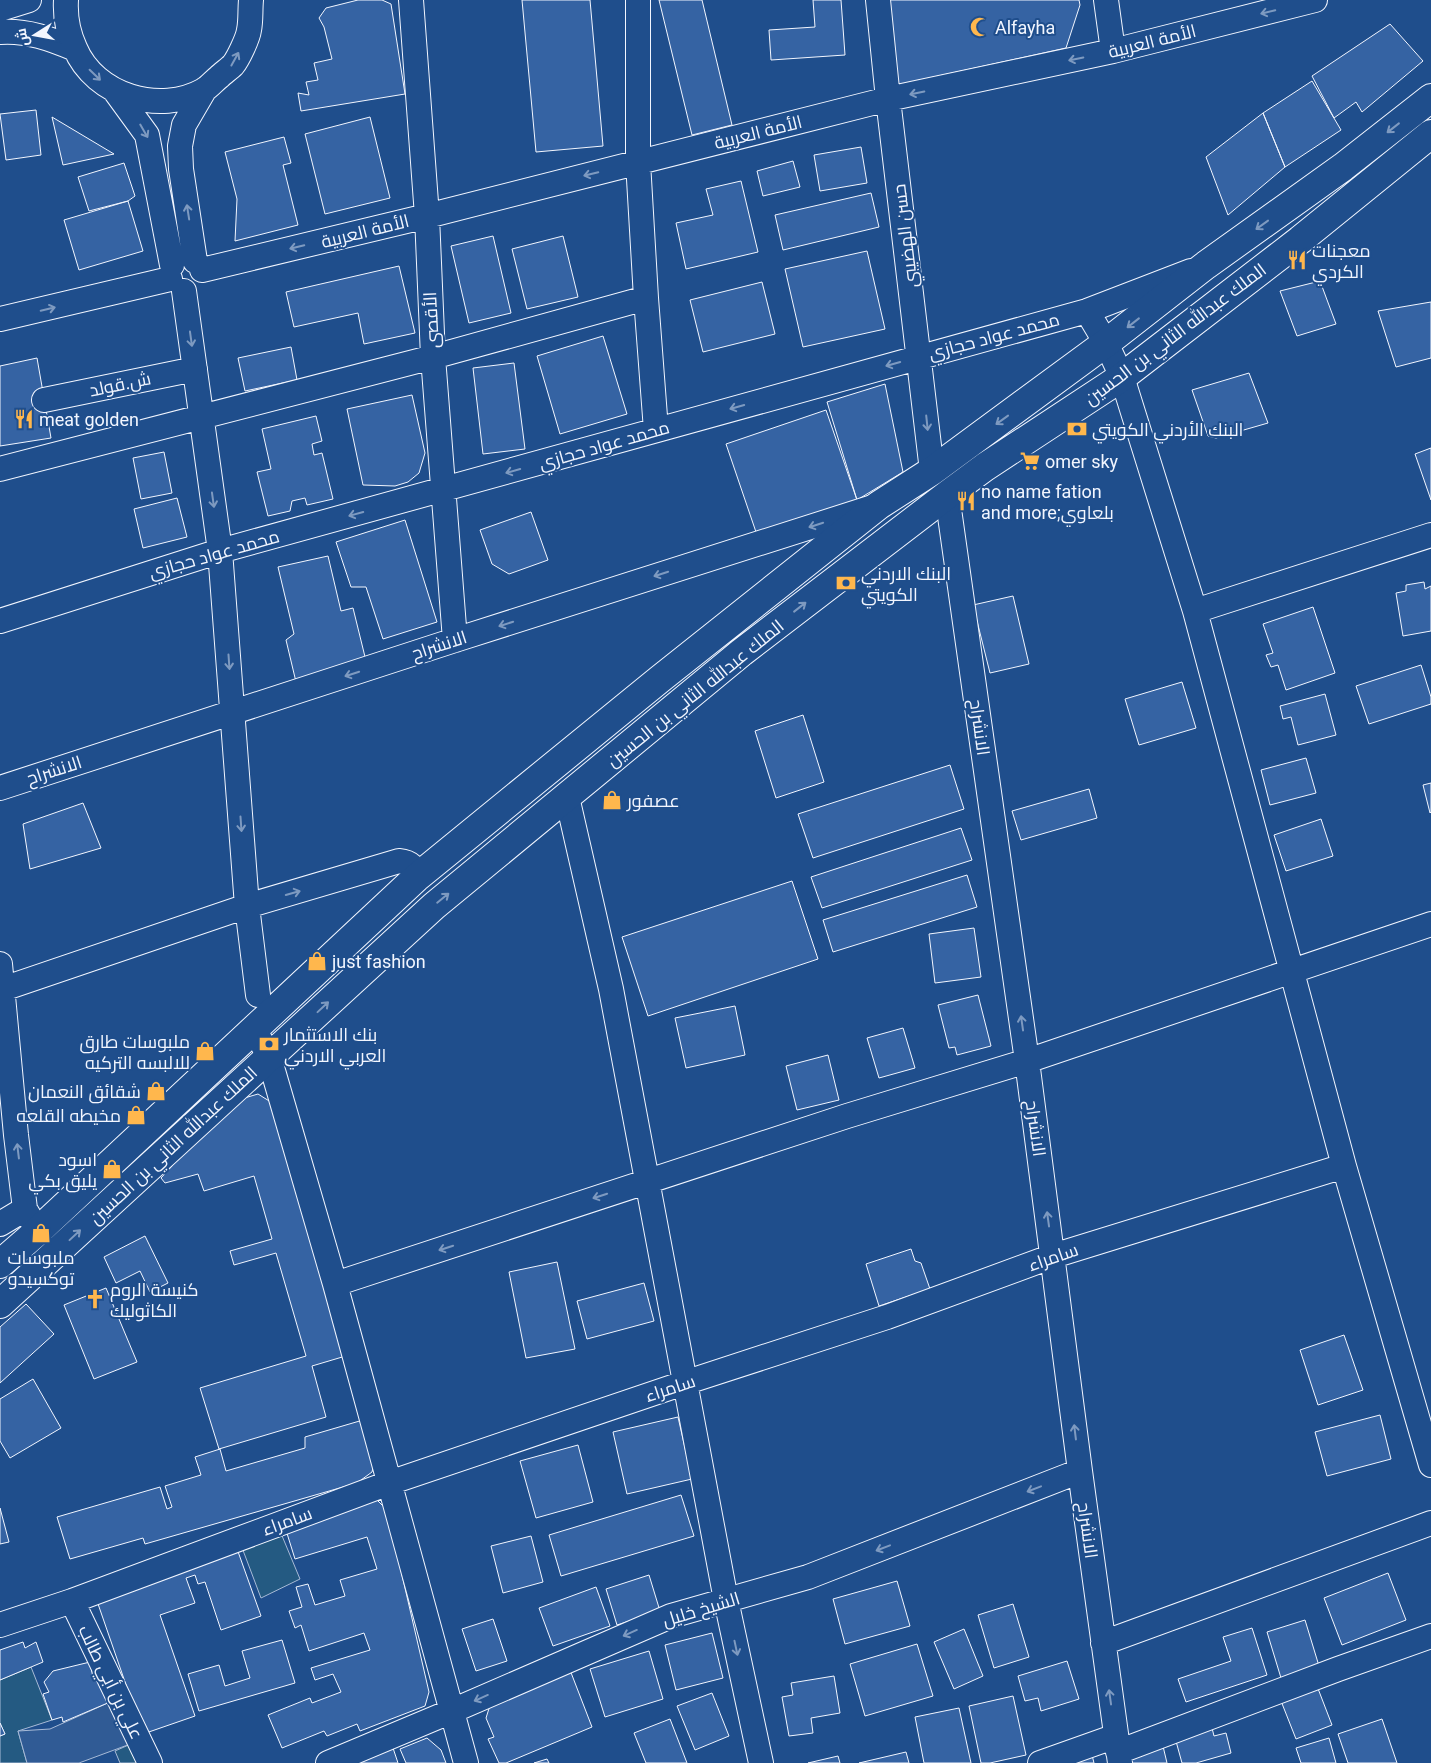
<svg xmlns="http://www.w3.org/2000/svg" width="1431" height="1763" viewBox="0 0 1431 1763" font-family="Roboto,Cairo,sans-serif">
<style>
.green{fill:#245a82;stroke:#a8bbd7}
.parking{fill:#305b95;stroke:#a8bbd7}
.building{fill:#3563a3;stroke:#f2f6ff}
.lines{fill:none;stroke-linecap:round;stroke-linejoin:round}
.minor-casing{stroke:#f2f6ff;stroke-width:26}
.major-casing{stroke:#f2f6ff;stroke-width:30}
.minor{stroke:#1f4e8c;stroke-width:24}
.major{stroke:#1f4e8c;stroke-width:28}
.oneway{stroke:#7e9ac0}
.labels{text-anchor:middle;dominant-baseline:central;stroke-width:4;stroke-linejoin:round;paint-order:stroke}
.poi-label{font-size:18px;fill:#f2f6ff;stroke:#1f4e8c;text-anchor:start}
.street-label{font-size:18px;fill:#f2f6ff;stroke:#1f4e8c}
</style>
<rect width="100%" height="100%" fill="#1f4e8c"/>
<!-- green -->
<path class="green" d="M280 1531 300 1579 261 1598 241 1545Z
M31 1667 52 1720 18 1731 27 1763H0V1736L5 1734 0 1723V1680Z
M133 1743 143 1763H120L115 1751Z"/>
<!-- parking -->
<path class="parking" d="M110 1702 133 1743 79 1763H27L18 1731 50 1729Z"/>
<!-- building -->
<path class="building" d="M358 0H382L391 4 405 94 301 111 298 93 309 95 306 82 318 80 314 63 332 59 324 27 319 18 326 8Z
M522 0H590L603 146 536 152Z
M659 0H702L732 125 692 135Z
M813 0H841L845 55 771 60 769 30 815 27Z
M885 0H1079L1080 5 1066 48 893 86Z
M1390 24 1423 61 1362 112 1356 102 1334 118 1312 76Z
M1312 81 1341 130 1285 167 1263 113Z
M36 110 41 155 6 160 0 114Z
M1263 113 1285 167 1228 215 1206 157Z
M52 117 114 154 63 165Z
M370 117 390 198 325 214 305 134Z
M284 137 291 163 283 165 298 225 235 241 237 199 225 152Z
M861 147 867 183 820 191 814 155Z
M793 161 800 187 763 196 757 171Z
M124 163 135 196 128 201 89 211 78 177Z
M741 181 758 252 686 269 676 223 713 215 706 189Z
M871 193 879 227 783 250 775 215Z
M128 201 143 251 79 270 64 220Z
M493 236 511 313 469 323 451 246Z
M563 236 578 297 527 309 512 249Z
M867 251 885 329 803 347 785 269Z
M399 266 415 333 364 344 358 313 294 327 286 292Z
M1320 281 1336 324 1297 336 1280 291Z
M762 282 775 334 703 352 690 300Z
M1431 302V358L1396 367 1378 311Z
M603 336 627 414 560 434 537 356Z
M291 347 297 380 245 391 238 358Z
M37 358 51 438 0 446V366Z
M514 363 525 449 483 454 473 368Z
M1249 373 1268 423 1216 438 1208 436 1192 390Z
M885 384 903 472 857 500 827 402Z
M412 395 425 453 419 473 408 482 395 486 363 485 347 409Z
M826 410 857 500 757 535 726 444Z
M316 416 322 441 312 444 314 455 322 453 333 499 307 505 305 498 292 501 290 511 268 516 257 472 271 469 262 429Z
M1431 448V500L1415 454Z
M164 452 172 493 141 499 133 458Z
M177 498 187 537 143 548 134 509Z
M531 512 548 560 509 574 492 564 480 530Z
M405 520 437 622 383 639 366 587H351L336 542Z
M328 556 341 611 353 608 367 665 296 682 286 640 294 634 278 567Z
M1424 582 1425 589 1431 586V631L1403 636 1396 593 1406 591V585Z
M1013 596 1029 664 990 673 973 605Z
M1313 607 1335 673 1286 690 1278 665 1271 667 1266 655 1273 653 1263 624Z
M1421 665 1431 697V704L1369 724 1356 686Z
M1182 682 1196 728 1139 745 1125 699Z
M1325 694 1336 735 1298 745 1291 717 1283 719 1280 706Z
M803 715 824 782 776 798 755 731Z
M1306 758 1316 793 1270 805 1261 770Z
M950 765 964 809 813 858 798 814Z
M1431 783V812L1430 813 1423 785Z
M1089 789 1097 818 1021 840 1012 811Z
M83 803 101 848 30 869 23 824Z
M1321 819 1333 856 1286 871 1274 835Z
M961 828 972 860 822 908 811 877Z
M967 875 977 907 833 952 823 920Z
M792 881 818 959 648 1016 622 937Z
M974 928 981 977 935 983 929 934Z
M978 995 991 1046 957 1055 955 1047 949 1048 938 1005Z
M735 1006 745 1055 686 1068 675 1018Z
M903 1028 915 1068 879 1078 867 1038Z
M828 1055 839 1100 797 1110 786 1066Z
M258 1094 274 1104 349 1355 312 1366 326 1417 219 1449 200 1388 306 1356 276 1253 234 1265 230 1251 272 1239 254 1176 204 1191 198 1174 165 1183 161 1178 231 1102Z
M145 1236 168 1283 150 1292 140 1271 116 1283 104 1257Z
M911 1249 915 1261 921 1263 930 1289 879 1306 866 1264Z
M557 1262 575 1349 526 1358 509 1272Z
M644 1283 654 1321 587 1339 577 1301Z
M106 1288 137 1362 94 1379 64 1305Z
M26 1304 54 1334 0 1383V1327Z
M1344 1335 1363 1390 1318 1405 1300 1350Z
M33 1379 61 1428 10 1458 0 1441V1399Z
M1380 1415 1391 1459 1327 1476 1315 1432Z
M678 1417 692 1479 627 1494 613 1432Z
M363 1420 375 1460 372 1472 357 1483 145 1544 143 1538 70 1559 57 1517 160 1487 167 1509 172 1507 165 1486 201 1475 195 1457 220 1449 226 1471 305 1448V1437Z
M578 1445 593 1502 536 1518 520 1461Z
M681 1495 694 1536 561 1576 549 1535Z
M376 1499 387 1510 429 1692 425 1706 360 1731 357 1724 327 1736 324 1731 282 1748 268 1715 310 1698 312 1703 341 1692 333 1674 315 1680 311 1668 370 1650 364 1633 309 1651 301 1625 295 1628 289 1611 302 1607 296 1587 308 1584 315 1605 345 1596 340 1580 377 1569 367 1537 295 1559 285 1527Z
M0 1508 9 1542 0 1544Z
M531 1536 543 1582 503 1593 491 1546Z
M236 1546 261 1616 221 1630 205 1582 198 1584 195 1575 186 1578 195 1603 160 1615 195 1716 143 1734 97 1601Z
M1388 1573 1406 1620 1342 1645 1324 1598Z
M649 1575 660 1611 617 1625 606 1589Z
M897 1581 910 1626 845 1644 833 1599Z
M596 1587 610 1626 553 1646 539 1608Z
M1013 1604 1029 1657 994 1668 978 1615Z
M493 1619 507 1661 476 1671 462 1629Z
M1305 1620 1319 1666 1281 1678 1267 1632Z
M1252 1628 1267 1675 1186 1702 1178 1679 1231 1661 1223 1637Z
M964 1629 983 1676 954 1689 934 1642Z
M712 1633 723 1678 676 1690 665 1645Z
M282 1640 295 1683 199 1711 188 1674 219 1665 225 1686 250 1678 242 1651Z
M23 1642 25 1648 36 1642 43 1662 0 1680V1650Z
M917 1644 933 1696 865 1716 850 1664Z
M649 1651 663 1699 605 1717 590 1669Z
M1067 1661 1079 1699 1041 1711 1038 1698 1025 1701 1018 1676Z
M90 1662 93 1678 101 1680 110 1702 63 1722 62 1717 52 1720 43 1694 49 1692 44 1682 53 1671Z
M570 1670 592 1727 506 1763H499L488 1739 494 1737 486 1718 492 1699Z
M834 1676 840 1713 811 1718 813 1733 789 1736 782 1697 793 1695 791 1683Z
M1317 1686 1332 1725 1296 1739 1281 1701Z
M712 1693 729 1736 695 1750 677 1706Z
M1013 1696 1026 1755 990 1763H981L969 1706Z
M959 1708 971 1763H924L915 1717Z
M670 1719 687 1763H646L634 1733Z
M1382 1719 1397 1763H1348L1338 1734Z
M0 1723 5 1734 0 1736Z
M1211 1724 1214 1736 1226 1733 1231 1753 1196 1763H1182L1174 1734Z
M427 1738 441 1750 446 1763H406L400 1749Z
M1329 1738 1336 1763H1301L1296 1748Z
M1162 1742 1167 1763H1131L1128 1751Z
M393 1748 398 1763H359Z
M906 1752 909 1763H859Z
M1092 1755 1094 1763H1059Z
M838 1756 840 1763H808Z
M547 1759 549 1763H534Z"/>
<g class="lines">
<defs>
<path id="minor" d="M66 0C65 17 68 33 75 48 95 96 160 115 204 90 209 87 214 81 219 77 223 73 229 69 233 65 238 59 248 38 249 30 251 21 250 10 251 0
M411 0 427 216 433 357 455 640
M638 0V162L646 298 656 430
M878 0 888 99 932 471
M1106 0 1113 51
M0 9 29 0
M0 32C27 30 51 39 75 49
M115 91 147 135 172 265
M195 261 181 169 180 146 184 125 205 89
M202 270 427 216 888 99 1113 51 1315 0
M184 291 220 551 247 906 258 995
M1087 311 1106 343 1122 377 1195 611 1344 1166 1431 1465
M0 319 170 279
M44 400 195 369
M0 469 433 357 646 298
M947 495 1027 1061 1080 1471 1120 1763
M1195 611 1431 535
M0 621 220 551 1087 311 1191 271
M0 788 455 640 873 507
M567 797 611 989 726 1600 761 1763
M0 964 16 1135 25 1209 38 1231
M0 990 247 906 399 861C410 862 416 867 416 878
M255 1030 269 1057 335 1284 466 1763
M0 1224 25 1209
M335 1284 847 1116 1027 1061 1431 924
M72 1601 150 1763
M0 1625 72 1601 389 1483 684 1383 887 1317 1053 1256 1344 1166
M1103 1643 1431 1523
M1118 1752 1338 1669 1431 1636
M328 1763 452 1711 671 1616 808 1577 1080 1471
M1040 1763 1116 1736"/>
<path id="major" d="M0 1264 38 1231 416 878 660 679 879 505 932 471 1106 343 1206 265 1343 167 1431 98
M0 1304 434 906 742 652 947 495 985 467 1122 377 1300 240 1431 134"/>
</defs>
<!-- minor casing -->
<use href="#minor" class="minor-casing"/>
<!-- major casing -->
<use href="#major" class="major-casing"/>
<!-- minor -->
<use href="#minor" class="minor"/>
<!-- major -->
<use href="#major" class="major"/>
</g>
<!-- one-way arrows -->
<defs><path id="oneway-shaft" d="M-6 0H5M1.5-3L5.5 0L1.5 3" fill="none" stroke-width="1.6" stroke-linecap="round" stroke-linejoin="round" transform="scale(1.25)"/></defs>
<g class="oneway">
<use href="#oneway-shaft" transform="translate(1268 12) rotate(166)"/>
<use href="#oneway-shaft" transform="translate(235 59) rotate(-61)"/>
<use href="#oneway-shaft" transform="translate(1076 59) rotate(168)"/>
<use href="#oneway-shaft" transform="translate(95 75) rotate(44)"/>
<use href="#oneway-shaft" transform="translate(917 93) rotate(168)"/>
<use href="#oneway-shaft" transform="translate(1393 128) rotate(142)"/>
<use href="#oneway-shaft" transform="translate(144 131) rotate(60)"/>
<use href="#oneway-shaft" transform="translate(591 174) rotate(166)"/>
<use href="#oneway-shaft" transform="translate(188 212) rotate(-99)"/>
<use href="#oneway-shaft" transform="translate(1262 225) rotate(144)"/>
<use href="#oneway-shaft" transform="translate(297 247) rotate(166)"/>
<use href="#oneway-shaft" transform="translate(48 309) rotate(-13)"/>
<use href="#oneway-shaft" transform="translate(1133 323) rotate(142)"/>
<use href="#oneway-shaft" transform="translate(191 339) rotate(82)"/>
<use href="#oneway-shaft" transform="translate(893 364) rotate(164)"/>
<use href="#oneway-shaft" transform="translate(737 407) rotate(164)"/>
<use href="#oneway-shaft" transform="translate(1002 420) rotate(144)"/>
<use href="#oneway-shaft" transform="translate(927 423) rotate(84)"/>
<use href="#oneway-shaft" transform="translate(513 471) rotate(164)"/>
<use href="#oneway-shaft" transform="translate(213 500) rotate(82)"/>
<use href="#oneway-shaft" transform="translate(356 514) rotate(165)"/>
<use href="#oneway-shaft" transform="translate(816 525) rotate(162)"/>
<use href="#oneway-shaft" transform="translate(661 574) rotate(162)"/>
<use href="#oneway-shaft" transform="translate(800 607) rotate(-38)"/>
<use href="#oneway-shaft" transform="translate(506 624) rotate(162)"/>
<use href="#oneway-shaft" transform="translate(229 662) rotate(86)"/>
<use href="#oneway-shaft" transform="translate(352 674) rotate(162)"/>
<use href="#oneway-shaft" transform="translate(241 824) rotate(86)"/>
<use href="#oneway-shaft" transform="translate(293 893) rotate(-16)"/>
<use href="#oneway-shaft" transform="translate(443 898) rotate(-39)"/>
<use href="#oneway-shaft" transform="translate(323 1007) rotate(-43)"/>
<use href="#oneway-shaft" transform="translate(1022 1023) rotate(-98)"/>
<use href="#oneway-shaft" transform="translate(18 1151) rotate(-97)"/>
<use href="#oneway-shaft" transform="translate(600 1196) rotate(162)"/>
<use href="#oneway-shaft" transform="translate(1048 1219) rotate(-98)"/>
<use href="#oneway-shaft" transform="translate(75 1235) rotate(-43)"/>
<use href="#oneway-shaft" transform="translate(446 1248) rotate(162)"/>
<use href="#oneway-shaft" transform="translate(1075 1432) rotate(-97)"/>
<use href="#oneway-shaft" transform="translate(1034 1489) rotate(159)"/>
<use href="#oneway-shaft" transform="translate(883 1548) rotate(159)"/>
<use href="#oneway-shaft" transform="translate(630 1633) rotate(156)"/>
<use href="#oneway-shaft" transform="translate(736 1648) rotate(78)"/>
<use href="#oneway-shaft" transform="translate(1110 1697) rotate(-98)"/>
<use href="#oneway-shaft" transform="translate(481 1698) rotate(156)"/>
</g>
<!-- icons -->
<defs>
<symbol id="mosque-bare" viewBox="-9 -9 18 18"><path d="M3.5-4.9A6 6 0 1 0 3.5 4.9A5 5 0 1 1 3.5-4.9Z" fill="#ffb74d" stroke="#1f4e8c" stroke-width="2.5" paint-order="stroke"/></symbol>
<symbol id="restaurant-bare" viewBox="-9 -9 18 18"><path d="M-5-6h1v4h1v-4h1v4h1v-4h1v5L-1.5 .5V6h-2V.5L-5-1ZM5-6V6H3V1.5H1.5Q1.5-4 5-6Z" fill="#ffb74d" stroke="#1f4e8c" stroke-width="2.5" paint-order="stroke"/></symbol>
<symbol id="bank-bare" viewBox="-9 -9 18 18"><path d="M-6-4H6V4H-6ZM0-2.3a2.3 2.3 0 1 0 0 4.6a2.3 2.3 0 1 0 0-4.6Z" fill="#ffb74d" stroke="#1f4e8c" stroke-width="2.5" paint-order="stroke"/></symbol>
<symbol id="supermarket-bare" viewBox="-9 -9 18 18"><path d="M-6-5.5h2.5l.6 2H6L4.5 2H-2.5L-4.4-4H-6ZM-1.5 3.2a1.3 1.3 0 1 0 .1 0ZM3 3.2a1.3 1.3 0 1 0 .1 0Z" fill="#ffb74d" stroke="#1f4e8c" stroke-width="2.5" paint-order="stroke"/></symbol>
<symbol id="shop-bare" viewBox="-9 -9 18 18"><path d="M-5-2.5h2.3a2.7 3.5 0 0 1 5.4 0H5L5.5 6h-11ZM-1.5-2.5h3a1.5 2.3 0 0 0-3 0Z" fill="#ffb74d" stroke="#1f4e8c" stroke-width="2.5" paint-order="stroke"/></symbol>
<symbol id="church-bare" viewBox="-9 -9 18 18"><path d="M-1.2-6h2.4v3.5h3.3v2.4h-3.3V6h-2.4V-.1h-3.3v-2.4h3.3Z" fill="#ffb74d" stroke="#1f4e8c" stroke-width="2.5" paint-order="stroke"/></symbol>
</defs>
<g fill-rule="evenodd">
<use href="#mosque-bare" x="966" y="13" width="28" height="28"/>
<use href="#restaurant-bare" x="1283" y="246" width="28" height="28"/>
<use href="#restaurant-bare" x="10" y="405" width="28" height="28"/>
<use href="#bank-bare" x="1063" y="415" width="28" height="28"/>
<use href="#supermarket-bare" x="1016" y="447" width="28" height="28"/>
<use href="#restaurant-bare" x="952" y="487" width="28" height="28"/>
<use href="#bank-bare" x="832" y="569" width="28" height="28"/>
<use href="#shop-bare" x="598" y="786" width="28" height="28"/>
<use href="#shop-bare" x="303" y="947" width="28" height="28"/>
<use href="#bank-bare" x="255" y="1030" width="28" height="28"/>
<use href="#shop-bare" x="191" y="1037" width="28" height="28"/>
<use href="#shop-bare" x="142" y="1077" width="28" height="28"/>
<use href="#shop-bare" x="122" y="1101" width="28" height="28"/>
<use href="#shop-bare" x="98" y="1155" width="28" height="28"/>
<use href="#shop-bare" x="27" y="1219" width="28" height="28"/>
<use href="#church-bare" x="81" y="1285" width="28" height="28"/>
</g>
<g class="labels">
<!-- poi labels -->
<g class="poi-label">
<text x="995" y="27">Alfayha</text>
<text x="1312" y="250">معجنات<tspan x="1312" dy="21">الكردي</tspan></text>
<text x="39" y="419">meat golden</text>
<text x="1092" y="429">البنك الأردني الكويتي</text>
<text x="1045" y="461">omer sky</text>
<text x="981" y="491">no name fation<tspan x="981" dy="21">and more;بلعاوي</tspan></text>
<text x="861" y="573">البنك الاردني<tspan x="861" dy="21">الكويتي</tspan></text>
<text x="627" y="800">عصفور</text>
<text x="332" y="961">just fashion</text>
<text x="284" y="1034">بنك الاستثمار<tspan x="284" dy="21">العربي الاردني</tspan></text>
<text x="190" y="1041" text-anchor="end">ملبوسات طارق<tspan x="190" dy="21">للالبسه التركيه</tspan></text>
<text x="141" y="1091" text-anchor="end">شقائق النعمان</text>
<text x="121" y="1115" text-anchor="end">مخيطه القلعه</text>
<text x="97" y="1159" text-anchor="end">اسود<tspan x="97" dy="21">يليق بكي</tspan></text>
<text x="41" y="1257" text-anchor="middle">ملبوسات<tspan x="41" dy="21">توكسيدو</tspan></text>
<text x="110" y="1289">كنيسة الروم<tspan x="110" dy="21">الكاثوليك</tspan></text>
</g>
<!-- street labels -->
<g class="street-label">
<text transform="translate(1152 41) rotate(-14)">الأمة العربية</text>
<text transform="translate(758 132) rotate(-14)">الأمة العربية</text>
<text transform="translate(365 231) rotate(-14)">الأمة العربية</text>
<text transform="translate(905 236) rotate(-97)">حسن الهضيبي</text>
<text transform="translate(431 320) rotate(-93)">الأقصى</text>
<text transform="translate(1175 334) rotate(-37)">الملك عبدالله الثاني بن الحسين</text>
<text transform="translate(994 336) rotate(-15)">محمد عواد حجازي</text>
<text transform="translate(120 384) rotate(-12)">ش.قولد</text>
<text transform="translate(604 445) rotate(-16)">محمد عواد حجازي</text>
<text transform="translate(214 554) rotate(-16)">محمد عواد حجازي</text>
<text transform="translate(439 645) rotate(-18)">الانشراح</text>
<text transform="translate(695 693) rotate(-39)">الملك عبدالله الثاني بن الحسين</text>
<text transform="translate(980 727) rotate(82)">الانشراح</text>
<text transform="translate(54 770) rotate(-18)">الانشراح</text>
<text transform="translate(1036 1128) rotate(82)">الانشراح</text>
<text transform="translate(173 1145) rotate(-43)">الملك عبدالله الثاني بن الحسين</text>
<text transform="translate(1053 1257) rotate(-19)">سامراء</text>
<text transform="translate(670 1388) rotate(-18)">سامراء</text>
<text transform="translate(287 1521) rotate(-20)">سامراء</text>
<text transform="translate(1088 1530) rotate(82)">الانشراح</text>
<text transform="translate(701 1609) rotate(-17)">الشيخ خليل</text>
<text transform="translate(111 1682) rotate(64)">علي بن أبي طالب</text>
</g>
</g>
<!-- north arrow -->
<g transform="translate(35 35) rotate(259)" stroke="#1f4e8c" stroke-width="4" paint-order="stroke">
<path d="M0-4L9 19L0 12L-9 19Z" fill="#f2f6ff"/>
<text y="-8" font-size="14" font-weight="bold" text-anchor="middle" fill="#f2f6ff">ش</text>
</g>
</svg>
